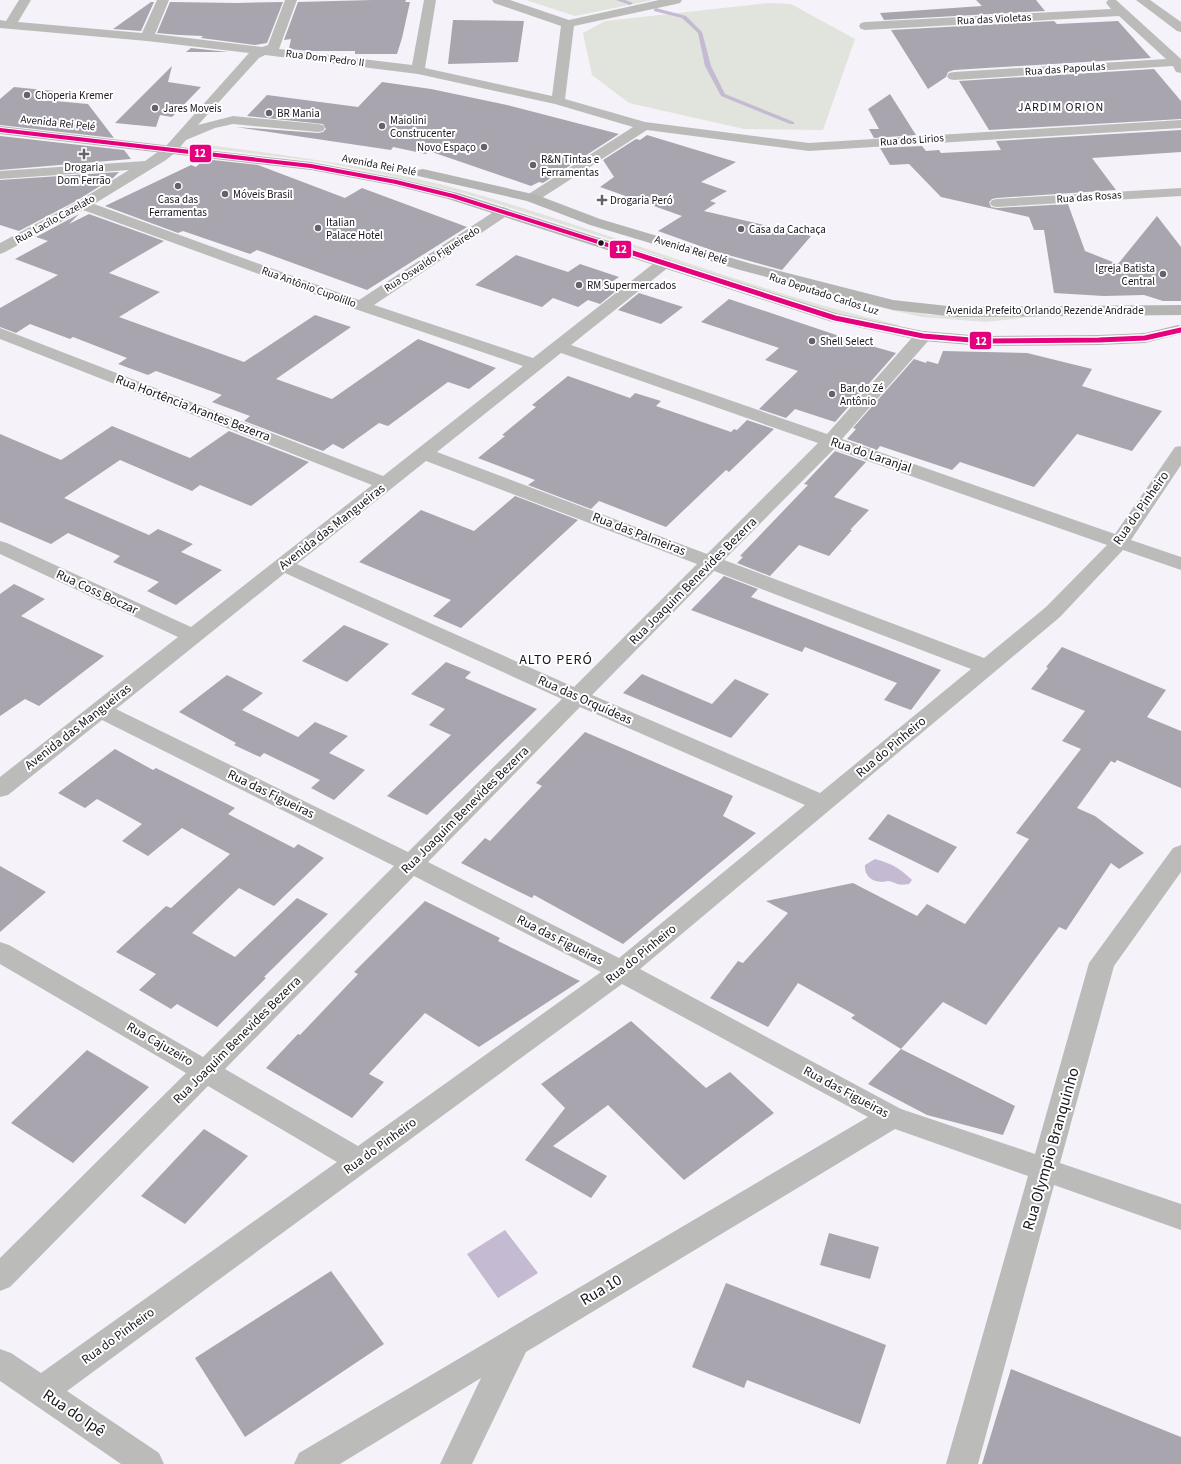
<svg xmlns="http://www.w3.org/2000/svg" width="1181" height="1464" viewBox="0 0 1181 1464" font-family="'Source Sans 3',sans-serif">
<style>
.green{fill:#e1e4dc}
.water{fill:#c4bad2}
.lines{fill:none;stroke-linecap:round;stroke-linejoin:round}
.stream{fill:#c4bad2;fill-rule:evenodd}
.building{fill:#a9a5ae}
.minor{fill:#bbbcb9;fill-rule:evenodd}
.major{fill:#b4b5b3;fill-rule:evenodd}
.bus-1-far1-casing{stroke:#fff;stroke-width:6}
.bus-1-casing{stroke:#fff;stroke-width:8}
.bus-1-far1{stroke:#e5007d;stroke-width:4}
.bus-1{stroke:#e5007d;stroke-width:5}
.poi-dot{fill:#65626a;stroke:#fff;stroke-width:1.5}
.bus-dot{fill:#18151d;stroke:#fff;stroke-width:1.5}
.labels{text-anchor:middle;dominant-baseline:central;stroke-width:4;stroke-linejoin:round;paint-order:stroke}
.far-street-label{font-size:11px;fill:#18151d;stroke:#fff}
.far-poi-label{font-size:11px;fill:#18151d;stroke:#fff;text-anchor:start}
.far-neighbourhood-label{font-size:12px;letter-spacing:1px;fill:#18151d;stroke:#fff}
.street-label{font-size:13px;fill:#18151d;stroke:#fff}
.neighbourhood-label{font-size:14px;letter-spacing:1px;fill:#18151d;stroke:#fff}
.near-street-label{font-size:16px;fill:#18151d;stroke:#fff}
.line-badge{stroke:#fff;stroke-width:1.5}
.badge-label{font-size:11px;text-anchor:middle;font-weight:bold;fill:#fff}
</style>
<rect width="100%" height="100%" fill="#f5f2fa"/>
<!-- green -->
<path class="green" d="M526 0H653L575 16Z
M768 3 791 4 855 39 823 130 744 129 629 103 592 75 583 33 605 21Z
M201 144C291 156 381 167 469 192 614 233 753 292 900 325L895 326 843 316 691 267 603 237 466 194 377 173 322 162 198 147Z
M849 300 930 315H1048L986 322 921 317Z"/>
<!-- water -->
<path class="water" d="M875 859C893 864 899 868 912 880L909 884C895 886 899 883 888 881 887 881 883 882 882 882 871 882 864 875 865 865Z
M505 1230 538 1273 498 1298 467 1254Z"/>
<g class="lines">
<!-- stream -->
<path class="stream" d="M616 0H625L633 3 630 5Z
M656 8 686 16 702 32 711 66 725 94 794 122V124H790L721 96 705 66 698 33 682 18 654 11V9Z"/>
</g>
<!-- building -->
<path class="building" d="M372 0H406L405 2H410L402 38 397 54H355V51H309L289 49 291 39 284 40 298 2Z
M976 0H1036L1045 11 884 20 880 13 982 6Z
M151 2H154L141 31 113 29Z
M170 2 236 3 283 2 267 43 255 45 201 38 203 36 179 35 157 33Z
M453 20 524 21 518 62 448 64Z
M1054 21 1057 24 1118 21 1151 58 954 70 948 72 946 77 928 89 891 30Z
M191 48 228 52H186Z
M172 66 168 82 201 87 172 117 160 115 156 127 115 123Z
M1154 69 1181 101V119L989 130 959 81Z
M382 82 431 89 507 105 619 134 543 183 539 182 531 186 429 151 426 154 393 147 391 150 236 127 318 133 323 132 326 129 323 124 247 116 267 95 358 107Z
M14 87 54 91 44 100 88 104 114 138 0 125V99Z
M890 94 916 135 874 138 869 129H879L868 109Z
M1181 130V152L1092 158 1116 190 997 198 992 199 989 202 991 207 997 208 1068 204 1085 251 1118 264 1157 216 1181 247V301H1163L1144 295 1104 296 1054 293 1044 230H1034L1029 217 941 197 909 164 890 165 880 148 922 146 926 151 939 150 941 153 1001 150 996 141Z
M647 135 736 162 701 182 727 191 710 201 716 203 704 211 811 236 782 270 714 251 658 231 682 216 600 187 614 177 603 160 636 139 640 140Z
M0 136 124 150 131 159 0 170Z
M204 159 258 165 345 198 362 188 467 227 367 290 257 250 250 254 183 231 178 233 105 206 191 165 196 167Z
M119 172 113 178 76 201 19 231 0 225V180Z
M79 214 69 224 89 214 164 241 109 273 160 292 119 317 244 362 315 315 351 327 276 379 332 399 418 339 496 368 469 389 448 382 388 426 379 423 343 449 333 444 323 451 244 421 250 416 212 402 222 395 156 371 148 375 118 364 127 358 73 337 70 339 30 324 16 333 0 327V308L58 275 15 259 48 241 36 237Z
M516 255 568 272 580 264 619 277 610 283 621 287 600 304 588 300 578 307 553 298 542 307 475 285Z
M639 293 683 307 661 324 618 310Z
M729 299 851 340 896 353 835 422 795 409 786 418 759 409 798 371 765 360 779 348 701 322Z
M943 351 1027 353 1092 369 1082 386 1162 411 1132 451 1077 434 1034 487 960 462 952 470 880 446 877 450 847 439 856 429 853 428 914 359 926 363 927 361 938 364Z
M568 376 630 398 635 393 661 401 656 406 731 432 734 429 737 430 747 420 774 429 729 472 726 470 666 527 599 501 591 509 528 485 535 480 478 458 505 436 502 435 536 407 532 405Z
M112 426 190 458 229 431 309 462 251 506 200 485 192 491 120 460 64 498 149 535 158 529 193 544 181 552 222 570 176 605 147 591 159 582 113 562 120 556 68 533 51 544 0 522V434L61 460Z
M835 451 866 462 834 497 869 510 850 530H852L829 556 799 545 770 576 737 563 743 557 740 556 808 485 804 484Z
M515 496 578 520 461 628 433 616 451 600 359 562 421 510 474 531Z
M724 576 758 589 751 597 941 670 911 710 884 700 897 683 805 647 802 652 691 610Z
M14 584 45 599 21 616 104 656 39 706 25 699 0 716V594Z
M344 625 389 644 347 682 302 661Z
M1062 647 1166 690 1147 717 1181 731V788L1117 760 1115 763 1111 761 1077 808 1095 816 1144 853 1119 869 1111 863 1066 930 1059 927 986 1025 943 1002 901 1049 851 1018 855 1015 798 983 768 1027 710 998 738 961 743 963 788 913 766 901 853 883 917 916 927 904 965 924 1029 839 1016 833 1081 749 1062 741 1085 711 1031 689 1048 668 1046 667Z
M446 662 471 672 465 678 537 709 427 815 387 796 451 735 429 725 445 709 411 694Z
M642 674 712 704 735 679 769 694 731 738 623 693Z
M227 675 263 693 242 710 298 737 315 722 348 736 329 753 365 770 334 800 311 788 320 780 264 753 260 757 234 745 236 743 179 712Z
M585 732 733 796 723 816 756 833 623 944 534 895 532 898 461 863 485 838 490 841 542 786 536 783Z
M115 749 153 770 156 768 235 808 228 814 294 848 298 844 324 858 274 906 239 888 192 933 235 957 297 898 328 914 264 977 266 978 217 1027 177 1004 171 1009 139 990 156 974 116 952 166 906 171 908 230 854 182 828 148 856 122 841 142 824 97 799 85 808 58 793Z
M888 814 957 847 938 873 868 839Z
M0 866 46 892 0 932Z
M425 901 500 938 498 941 580 981 479 1047 425 1013 369 1074 384 1082 352 1118 266 1068 298 1034 300 1035 358 974 354 972Z
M631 1021 706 1088 730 1072 774 1113 684 1180 608 1105 553 1146 607 1176 591 1198 525 1160 565 1108 541 1084Z
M901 1049 1015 1106 1003 1135 927 1115 868 1084Z
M87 1050 149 1087 73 1163 11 1123Z
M204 1129 248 1156 185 1224 141 1196Z
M829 1233 879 1247 870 1279 820 1265Z
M331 1271 384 1344 245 1437 195 1358Z
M726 1283 886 1345 860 1424 747 1380 744 1388 692 1367Z
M1011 1369 1181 1437V1464H982Z"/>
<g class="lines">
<!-- minor -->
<path class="minor" d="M19 0H31L18 22 142 33 157 0H169L155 34 262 47 268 45 285 0H297L279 49 412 65 424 0H436L425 68 552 96 561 26 494 3 492 0H510L569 20 659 0H682L680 3 676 4 574 26 565 99 645 122 809 143 1181 120V128L809 151 647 130 537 201 532 202 527 201 525 198 527 195 633 127 555 104 418 74 265 55 259 58 198 125 233 116 318 124 323 125 325 128 323 131 318 132 233 124 215 128 186 140 176 152 166 160 94 204 359 300 498 209 503 207 508 209 511 212 508 215 374 305 533 358 658 260 664 258 670 260 672 263 670 266 571 345 827 434 917 332 923 331 929 332 931 336 929 340 842 439 1115 534 1175 447 1181 446V465L1131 540 1181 557V570L1123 550 1060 617 640 969 901 1109 1035 1154 1089 963 1173 848 1181 845V872L1114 966 1060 1163 1181 1204V1230L1054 1185 978 1464H946L1028 1176 895 1129 526 1352 472 1464H440L481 1378 340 1464H294L299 1453 868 1117 622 984 67 1391 159 1453 164 1464H121L0 1381V1349L11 1353 41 1373 337 1162 208 1086 10 1287 0 1291V1258L186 1073 0 964V942L9 945 203 1057 394 866 102 720 8 795 0 797V777L178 637 0 554V541L7 543 191 627 372 485 0 339V328L383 476 523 366 355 309 83 210 5 252 0 254V243L77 202 129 170 0 179V171L145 161 166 146 249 53 147 41 0 28V20L6 21ZM561 353 818 443 707 554 437 452ZM834 449 1107 545 1046 607 984 658 724 560ZM426 461 697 564 574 687 297 564ZM714 571 971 669 820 793 592 695ZM285 573 562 699 408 852 116 709ZM580 707 805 805 619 958 428 862ZM414 876 601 972 358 1146 225 1069Z
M1108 0H1116L1181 59V73L1176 72 1173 66 954 80 949 79 947 76 949 73 954 72 1166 59 1119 16 865 30 861 29 859 26 861 23 865 22 1111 9 1106 3Z
M1136 0H1150L1181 22V32L1177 31Z
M1181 188V196L997 207 992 206 990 203 992 200 997 199Z"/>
<!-- major -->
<path class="major" d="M0 126 311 162 396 178 458 193 839 314 923 331 983 336 1099 335 1145 333 1178 325 1181 326V334L1145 343 1099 345 983 346 923 341 829 321 448 199 396 186 311 170 0 134Z
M423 169 537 195 600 219 752 264 893 300 957 307 1181 305V315L957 317 893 310 740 270 590 225 527 201 418 176 416 173 418 170Z"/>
<defs>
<path id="bus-1-far1" d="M0 130 311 166 396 182 453 196 614 247"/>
<path id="bus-1" d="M611 246 835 318 923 336 983 341 1099 340 1145 338 1181 330"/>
</defs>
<!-- bus-1-far1 casing -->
<use href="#bus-1-far1" class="bus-1-far1-casing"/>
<!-- bus-1 casing -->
<use href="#bus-1" class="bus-1-casing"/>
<!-- bus-1-far1 -->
<use href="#bus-1-far1" class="bus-1-far1"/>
<!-- bus-1 -->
<use href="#bus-1" class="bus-1"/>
</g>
<!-- markers -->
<g class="poi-dot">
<circle cx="27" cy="95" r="4"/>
<circle cx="155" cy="108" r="4"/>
<circle cx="269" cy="113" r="4"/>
<circle cx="382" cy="126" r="4"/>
<circle cx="484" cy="147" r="4"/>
<path d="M82 148h4v4h4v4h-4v4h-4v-4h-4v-4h4z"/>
<circle cx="533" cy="165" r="4"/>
<circle cx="178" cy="186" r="4"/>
<circle cx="225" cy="194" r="4"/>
<path d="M600 194h4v4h4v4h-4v4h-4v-4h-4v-4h4z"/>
<circle cx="318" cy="228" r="4"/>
<circle cx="741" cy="229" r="4"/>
<circle cx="1163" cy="274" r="4"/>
<circle cx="579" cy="285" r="4"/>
<circle cx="812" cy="341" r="4"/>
<circle cx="832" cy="394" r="4"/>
</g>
<circle class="bus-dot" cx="601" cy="243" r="3.5"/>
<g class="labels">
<!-- far-street labels -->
<g class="far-street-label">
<text transform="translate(994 19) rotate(-3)">Rua das Violetas</text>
<text transform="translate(325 58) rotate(7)">Rua Dom Pedro II</text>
<text transform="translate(1065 69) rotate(-4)">Rua das Papoulas</text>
<text transform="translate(58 123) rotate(6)">Avenida Rei Pelé</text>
<text transform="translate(912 140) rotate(-4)">Rua dos Lirios</text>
<text transform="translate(379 165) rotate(11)">Avenida Rei Pelé</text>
<text transform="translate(1089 197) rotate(-4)">Rua das Rosas</text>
<text transform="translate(55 219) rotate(-29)">Rua Lacílo Cazelato</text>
<text transform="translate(691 250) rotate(17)">Avenida Rei Pelé</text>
<text transform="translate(432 259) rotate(-33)">Rua Oswaldo Figueiredo</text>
<text transform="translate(309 287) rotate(20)">Rua Antônio Cupolillo</text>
<text transform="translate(824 294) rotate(18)">Rua Deputado Carlos Luz</text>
<text x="1045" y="310">Avenida Prefeito Orlando Rezende Andrade</text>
</g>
<!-- far-poi labels -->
<g class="far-poi-label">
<text x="35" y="95">Choperia Kremer</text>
<text x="163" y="108">Jares Moveis</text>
<text x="277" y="113">BR Mania</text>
<text x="390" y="120">Maiolini<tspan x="390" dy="13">Construcenter</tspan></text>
<text x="476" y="147" text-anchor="end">Novo Espaço</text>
<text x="541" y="159">R&amp;N Tintas e<tspan x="541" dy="13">Ferramentas</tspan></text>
<text x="84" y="167" text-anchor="middle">Drogaria<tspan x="84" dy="13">Dom Ferrão</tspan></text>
<text x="233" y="194">Móveis Brasil</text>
<text x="178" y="199" text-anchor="middle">Casa das<tspan x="178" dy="13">Ferramentas</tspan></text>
<text x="610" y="200">Drogaria Peró</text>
<text x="326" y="222">Italian<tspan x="326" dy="13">Palace Hotel</tspan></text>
<text x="749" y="229">Casa da Cachaça</text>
<text x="1155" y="268" text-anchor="end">Igreja Batista<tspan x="1155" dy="13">Central</tspan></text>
<text x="587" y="285">RM Supermercados</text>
<text x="820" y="341">Shell Select</text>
<text x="840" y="388">Bar do Zé<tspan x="840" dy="13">Antônio</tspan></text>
</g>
<!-- far-neighbourhood labels -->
<g class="far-neighbourhood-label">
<text x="1061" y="107">JARDIM ORION</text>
</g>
<!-- street labels -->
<g class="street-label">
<text transform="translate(193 408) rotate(21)">Rua Hortência Arantes Bezerra</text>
<text transform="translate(871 455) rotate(19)">Rua do Laranjal</text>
<text transform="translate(1141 508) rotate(-55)">Rua do Pinheiro</text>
<text transform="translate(332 527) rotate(-38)">Avenida das Mangueiras</text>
<text transform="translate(639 534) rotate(21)">Rua das Palmeiras</text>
<text transform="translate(693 581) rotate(-45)">Rua Joaquim Benevides Bezerra</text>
<text transform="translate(97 592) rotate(25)">Rua Coss Boczar</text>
<text transform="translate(585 700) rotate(24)">Rua das Orquídeas</text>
<text transform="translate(78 727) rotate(-38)">Avenida das Mangueiras</text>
<text transform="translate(891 747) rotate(-40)">Rua do Pinheiro</text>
<text transform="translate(271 794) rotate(26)">Rua das Figueiras</text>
<text transform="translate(465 810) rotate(-45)">Rua Joaquim Benevides Bezerra</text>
<text transform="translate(560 940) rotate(27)">Rua das Figueiras</text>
<text transform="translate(641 954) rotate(-39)">Rua do Pinheiro</text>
<text transform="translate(237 1040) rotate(-45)">Rua Joaquim Benevides Bezerra</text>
<text transform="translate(160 1044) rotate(30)">Rua Cajuzeiro</text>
<text transform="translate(846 1092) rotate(28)">Rua das Figueiras</text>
<text transform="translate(380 1146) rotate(-36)">Rua do Pinheiro</text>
<text transform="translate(118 1336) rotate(-36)">Rua do Pinheiro</text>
</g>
<!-- neighbourhood labels -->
<g class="neighbourhood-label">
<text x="556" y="660">ALTO PERÓ</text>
</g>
<!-- near-street labels -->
<g class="near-street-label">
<text transform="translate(1051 1149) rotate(-74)">Rua Olympio Branquinho</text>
<text transform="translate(601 1290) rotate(-31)">Rua 10</text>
<text transform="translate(74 1413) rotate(34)">Rua do Ipê</text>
</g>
</g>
<g class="line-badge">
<rect x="189" y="144" width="23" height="19" rx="4" fill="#e5007d"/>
<rect x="609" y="240" width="23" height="19" rx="4" fill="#e5007d"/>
<rect x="969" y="331" width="23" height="19" rx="4" fill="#e5007d"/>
</g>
<g class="badge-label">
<text x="200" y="157">12</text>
<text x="621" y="253">12</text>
<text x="981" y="345">12</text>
</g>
</svg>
